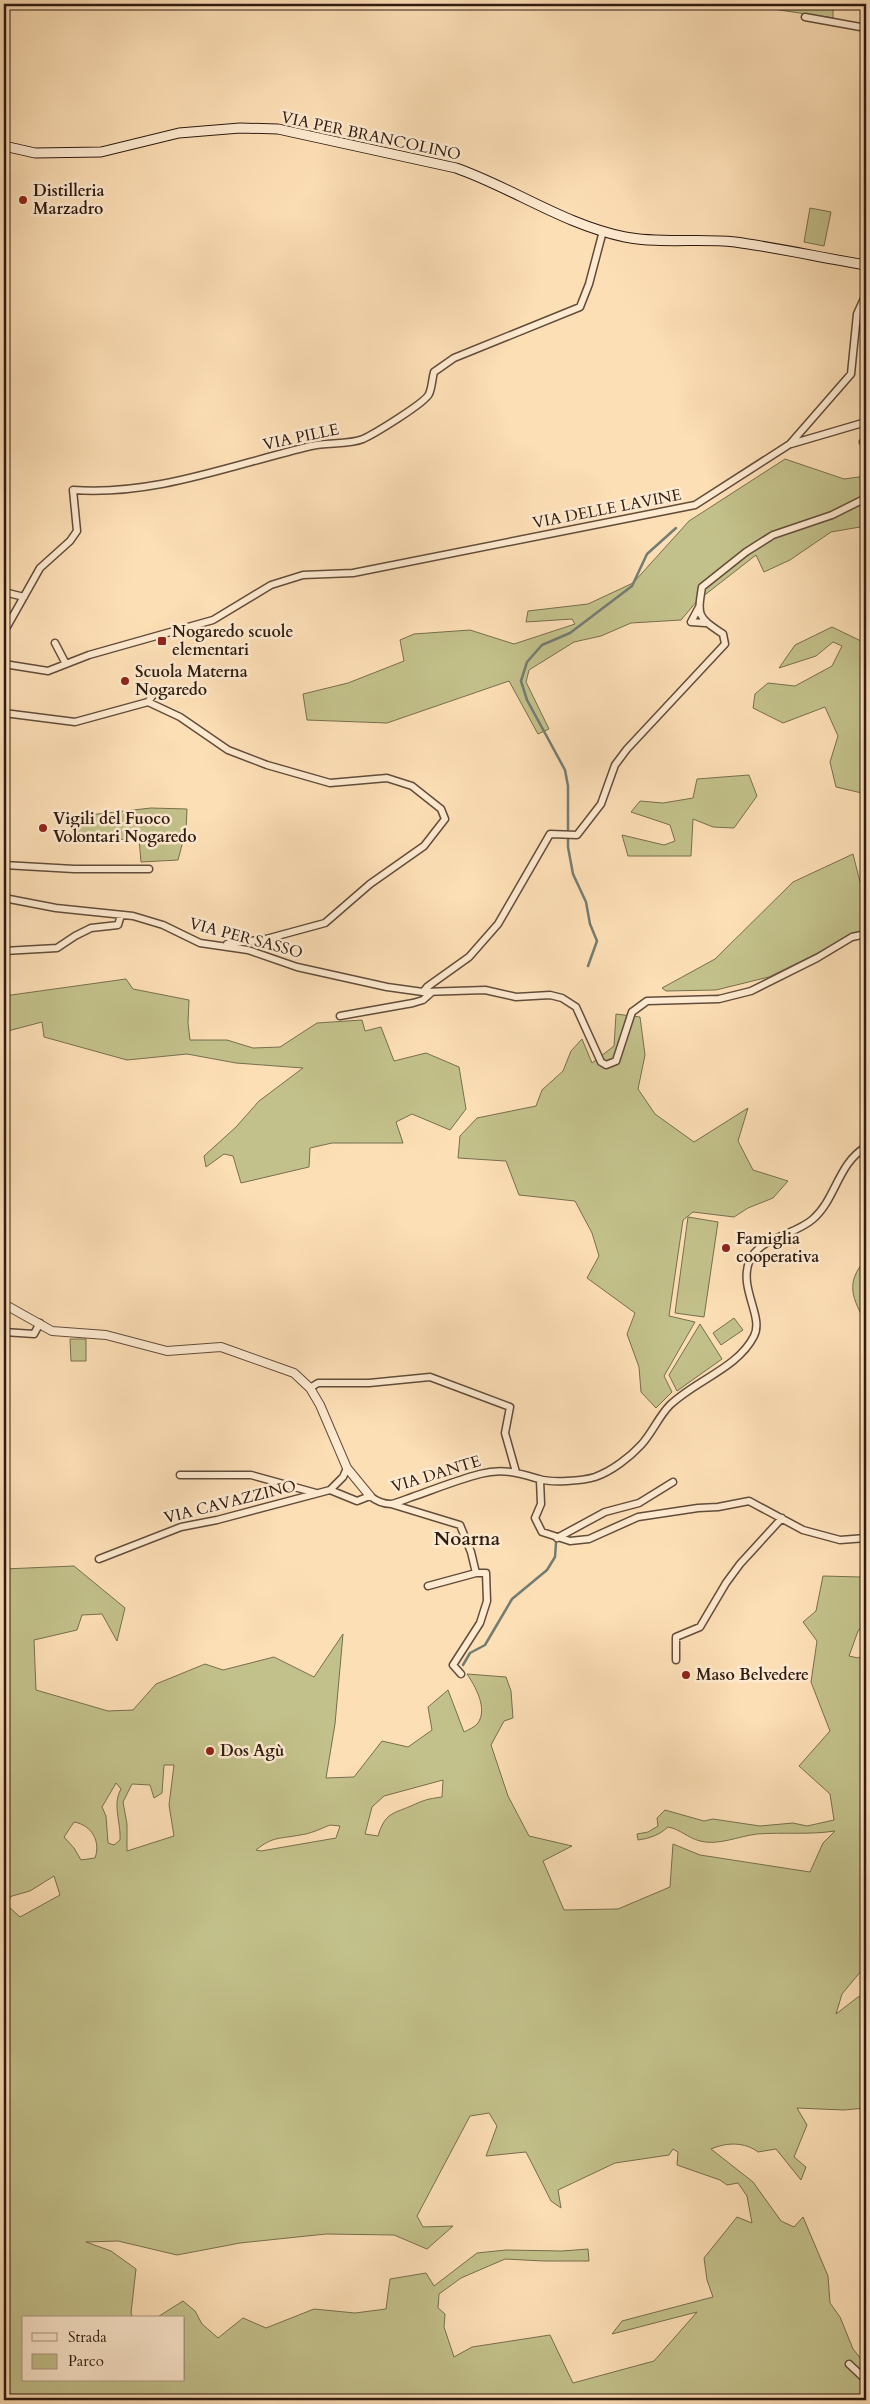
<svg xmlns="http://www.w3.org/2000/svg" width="870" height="2404" viewBox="0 0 870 2404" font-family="Cardo,serif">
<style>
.green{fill:#c3c18b;stroke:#786e4e;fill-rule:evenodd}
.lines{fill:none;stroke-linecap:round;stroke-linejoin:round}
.stream{stroke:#737c73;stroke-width:2.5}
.minor-casing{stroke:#624c3a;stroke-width:9}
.tertiary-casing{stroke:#624c3a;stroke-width:10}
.secondary-casing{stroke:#2e1b11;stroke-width:11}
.minor{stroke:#feead0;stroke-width:6}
.tertiary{stroke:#feead0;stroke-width:8}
.secondary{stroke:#feead0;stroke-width:9}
.poi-dot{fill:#8f2418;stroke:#feead0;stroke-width:2}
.labels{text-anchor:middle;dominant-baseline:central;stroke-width:5;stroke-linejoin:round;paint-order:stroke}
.street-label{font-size:16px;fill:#2e1b11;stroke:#feead0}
.poi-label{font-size:16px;font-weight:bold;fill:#2e1b11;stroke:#feead0;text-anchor:start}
.quarter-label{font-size:19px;font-weight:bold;fill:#2e1b11;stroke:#feead0}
</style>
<rect width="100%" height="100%" fill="#fddfb6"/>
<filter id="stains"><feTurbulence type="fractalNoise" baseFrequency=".004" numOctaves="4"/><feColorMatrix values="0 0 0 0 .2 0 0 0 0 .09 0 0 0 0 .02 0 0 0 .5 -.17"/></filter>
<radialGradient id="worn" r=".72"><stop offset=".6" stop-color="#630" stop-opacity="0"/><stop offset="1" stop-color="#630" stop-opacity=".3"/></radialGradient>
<!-- green -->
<path class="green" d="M686 4H833V18L746 5Z
M810 208 831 212 824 246 804 242Z
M785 459 844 479 866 476V526L831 532 790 560 764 572 756 555 697 601 681 620 631 623 601 636 574 642 529 670 526 682 549 729 538 734 509 681 387 723 307 720 303 694 348 683 404 661 400 640 414 634 470 630 514 644 575 624 572 619 526 622 528 611 588 604 633 583 689 521Z
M832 627 861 641 866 634V794L836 787 830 762 838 736 825 707 783 723 753 708 755 694 768 683 795 686 832 666 842 646 833 642 816 656 779 668 795 645Z
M749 775 757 796 734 828 713 827 693 819 691 856H628L622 835 664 845 675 841 670 825 631 812 640 801 663 803 693 798 697 779Z
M151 808 187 809 186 830 178 860 141 862 139 838 93 842 72 838 71 817Z
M853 854 866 906V929L769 977 716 990 666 991 662 988 715 959 793 882Z
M126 979 133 989 189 1000 188 1023 190 1040H227L253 1048 280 1047 317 1023 362 1020 365 1031 381 1027 394 1061 426 1053 459 1067 466 1109 450 1130 412 1114 396 1122 403 1143H332L310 1148 309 1167 241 1183 233 1156 224 1154 206 1167 204 1156 236 1127 259 1101 303 1068 236 1063 187 1054 127 1060 44 1037 42 1022 4 1032V996Z
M616 1014 640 1017 645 1055 638 1089 655 1114 694 1142 748 1108 738 1141 753 1170 788 1181 773 1198 748 1208 734 1217 693 1212 683 1220 669 1316 695 1322 664 1376 672 1392 656 1408 641 1392 639 1367 627 1334 635 1313 587 1278 599 1256 592 1233 575 1201 519 1195 506 1161 458 1158 460 1136 477 1118 536 1106 542 1090 563 1071 571 1051 582 1039 592 1063 614 1046Z
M688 1217 718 1222 704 1317 675 1313Z
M866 1259V1324C853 1298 844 1284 866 1259Z
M734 1318 743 1330 721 1345 713 1333Z
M700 1324 722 1359 677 1391 669 1375Z
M70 1339H86V1361H71Z
M74 1566 125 1608 117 1641 102 1614 82 1615 77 1630 34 1640 36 1690 108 1711 133 1710 156 1684 205 1664 223 1670 274 1657 314 1677 343 1634 335 1724 326 1778 354 1777 382 1741 408 1747 432 1730 428 1707 448 1690 464 1732C468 1730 475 1727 478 1723 488 1708 475 1686 467 1674L506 1677 511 1691 513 1718 504 1721 491 1745 508 1796 529 1836 572 1846 543 1861 564 1910 618 1909 670 1887 673 1844 700 1855 810 1872 823 1843 835 1831C809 1835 783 1832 757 1834 739 1836 718 1846 700 1841 688 1838 680 1829 668 1827 659 1835 651 1838 638 1840L637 1834 648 1832 658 1826 657 1818 665 1810 704 1821 713 1819 760 1826 793 1823 807 1826 834 1820 830 1794 799 1766 830 1731 811 1682 817 1641 803 1622 816 1611 823 1576 860 1577 866 1573V1622L858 1631 849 1656 858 1658 866 1653V1729L864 1731 866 1735V1965L842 1994 836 2014 858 1997 866 1994V2108L844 2110 797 2108 807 2125 794 2157 806 2167 801 2180 776 2149 758 2152C745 2142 727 2142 711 2149L753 2182 781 2221 794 2227 803 2217 828 2276 830 2303 840 2317 853 2349 866 2365V2400H4V1569ZM164 1765H174L169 1805 174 1836 127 1851V1824L123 1802 132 1784 150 1785 154 1798 162 1793ZM443 1780 442 1797C427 1799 424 1800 411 1806 392 1814 385 1813 378 1836L365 1834 372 1807 384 1796ZM116 1783 121 1789C112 1805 121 1821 120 1840L114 1845 108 1843 106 1816 102 1807ZM74 1822C92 1825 101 1842 95 1858L81 1860 74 1848 64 1837ZM330 1825 340 1826 336 1838 261 1851 256 1850C273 1836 280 1839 300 1835 310 1834 320 1829 330 1825ZM54 1876 60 1895 20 1917 8 1906 7 1901 12 1896 30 1891ZM489 2113 497 2126 486 2156 526 2152 551 2201 561 2208 558 2190 615 2163 669 2155 673 2149 678 2152 677 2165 720 2180 727 2185 738 2183 747 2196 752 2223 737 2217 704 2258 707 2280 713 2297 622 2321 612 2334 697 2312 654 2361 573 2383 550 2335 472 2347 454 2357 444 2327 445 2314 438 2308 439 2294 461 2278 505 2259 544 2261H589L588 2249 562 2251 506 2250 477 2253 434 2286 426 2273 390 2279 386 2309 355 2313 314 2309 266 2328 243 2318 218 2338 202 2324 195 2311 183 2301 156 2318H184V2380H24V2318H133L131 2313 136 2269 111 2251 86 2242 118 2241 177 2255 240 2243 326 2234 394 2235 427 2249 453 2226 423 2227 417 2216 470 2116Z"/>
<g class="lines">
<!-- stream -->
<path class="stream" d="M588 966 597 941 590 924 586 902 573 874 568 847V786L565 770 527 700 521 681 527 662 542 645 570 633 632 586 647 554 676 528
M463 1665 470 1653 485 1645 512 1599 547 1570 555 1557 556 1543"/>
<defs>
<path id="minor" d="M805 17 866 28
M863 442 866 441
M791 444 866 422
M4 592 24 597
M699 607 691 622 705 623
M4 632 40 568 70 541 77 531 73 490C155 496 231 465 311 446 327 442 348 445 363 439 374 434 425 403 429 394 432 388 432 379 434 372L454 358 580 307 589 284 603 231
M55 643 66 664
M4 664 48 671 89 655 213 620 271 585 303 575 353 573 695 505 790 444 851 374 857 314 866 294
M148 702 180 717 228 750 267 765 330 783 387 778 412 786 441 809 445 819 424 846 370 884 325 923 266 939 227 944
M4 713 75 722 148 702 153 695
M4 865 74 869H149
M4 898 56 908 133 916 163 925 200 943 248 950 297 967 387 987 423 992 485 990 516 997 550 995 562 998 576 1007 601 1062 606 1065 616 1061 632 1012 647 1001 719 999 751 991 817 958 852 937 866 934
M4 951 57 948 75 936 91 928 118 925 121 915
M423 992 427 987 469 957 498 924 550 834 577 835 601 804 615 765 627 749 725 644 723 634C698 617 697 617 702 587L746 552 773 535 832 515 866 498
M340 1016 413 1003 423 1000 432 992
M4 1332 34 1334 40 1323
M310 1388 318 1383H369L430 1377 510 1407 505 1433 516 1472
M180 1475H251L316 1493
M540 1480 541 1504 535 1518 542 1532 570 1541 589 1539 638 1517 698 1508 718 1507 749 1501 803 1530 840 1540 866 1538
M330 1490 343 1477 347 1468
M391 1504 460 1525 471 1552 476 1573 428 1586
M557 1538 605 1512 639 1503 673 1482
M99 1559 181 1527 217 1520 330 1490 357 1501 370 1496C375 1500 383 1504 391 1504 397 1503 406 1499 412 1497 435 1489 457 1480 480 1474 503 1468 518 1473 539 1479 552 1483 582 1481 595 1477 612 1471 630 1457 641 1445 652 1433 659 1416 670 1405 696 1380 738 1368 754 1336 764 1317 739 1289 749 1262 759 1237 794 1236 813 1219 836 1199 838 1163 866 1147
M676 1660V1637L700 1627 726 1583 740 1564 782 1518
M461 1674 453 1665 480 1623 487 1601 486 1573H476
M849 2364 866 2380"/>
<path id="tertiary" d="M4 1304 52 1331 106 1335 167 1351 221 1347 294 1373 310 1388 320 1405 347 1468 370 1496"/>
<path id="secondary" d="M4 146 35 153 101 152 179 133 240 128 278 129 456 168C513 188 565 225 625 237 661 244 699 238 735 242 779 248 823 258 866 265"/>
</defs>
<!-- minor casing -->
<use href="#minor" class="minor-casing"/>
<!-- tertiary casing -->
<use href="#tertiary" class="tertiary-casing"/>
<!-- secondary casing -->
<use href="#secondary" class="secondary-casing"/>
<!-- minor -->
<use href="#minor" class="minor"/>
<!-- tertiary -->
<use href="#tertiary" class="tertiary"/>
<!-- secondary -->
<use href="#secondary" class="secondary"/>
</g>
<!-- markers -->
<g class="poi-dot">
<circle cx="23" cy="200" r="5"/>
<rect x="157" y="636" width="10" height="10" rx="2.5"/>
<circle cx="125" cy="681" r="5"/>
<circle cx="43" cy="828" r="5"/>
<circle cx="726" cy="1248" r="5"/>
<circle cx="686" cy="1675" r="5"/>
<circle cx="210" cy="1751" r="5"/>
</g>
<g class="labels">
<!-- street labels -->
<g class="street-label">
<text transform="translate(371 136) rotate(12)">VIA PER BRANCOLINO</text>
<text transform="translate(301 437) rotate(-12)">VIA PILLE</text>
<text transform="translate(607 509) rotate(-11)">VIA DELLE LAVINE</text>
<text transform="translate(246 938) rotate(15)">VIA PER SASSO</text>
<text transform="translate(436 1474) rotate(-17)">VIA DANTE</text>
<text transform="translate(230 1502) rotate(-14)">VIA CAVAZZINO</text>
</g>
<!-- poi labels -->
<g class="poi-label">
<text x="33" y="191">Distilleria<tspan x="33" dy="18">Marzadro</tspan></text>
<text x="172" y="632">Nogaredo scuole<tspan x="172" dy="18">elementari</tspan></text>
<text x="135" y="672">Scuola Materna<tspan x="135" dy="18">Nogaredo</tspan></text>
<text x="53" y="819">Vigili del Fuoco<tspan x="53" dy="18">Volontari Nogaredo</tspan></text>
<text x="736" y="1239">Famiglia<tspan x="736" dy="18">cooperativa</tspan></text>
<text x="696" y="1675">Maso Belvedere</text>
<text x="220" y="1751">Dos Agù</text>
</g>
<!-- quarter labels -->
<g class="quarter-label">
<text x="467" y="1539">Noarna</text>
</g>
</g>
<!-- margin -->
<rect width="870" height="2404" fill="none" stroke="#fddfb6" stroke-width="20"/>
<rect x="5" y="5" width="860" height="2394" fill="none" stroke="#2e1b11" stroke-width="2.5"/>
<rect x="10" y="10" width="850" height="2384" fill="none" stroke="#2e1b11"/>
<!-- legend -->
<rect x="22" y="2316" width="162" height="65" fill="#feead0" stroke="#ab9784"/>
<rect x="32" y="2333" width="25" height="8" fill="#feead0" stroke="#ab9784"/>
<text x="68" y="2342" font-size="15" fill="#2e1b11">Strada</text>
<rect x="32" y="2354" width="25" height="15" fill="#c3c18b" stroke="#ab9784"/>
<text x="68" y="2366" font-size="15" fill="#2e1b11">Parco</text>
<rect width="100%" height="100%" filter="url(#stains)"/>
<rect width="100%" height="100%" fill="url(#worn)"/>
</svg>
